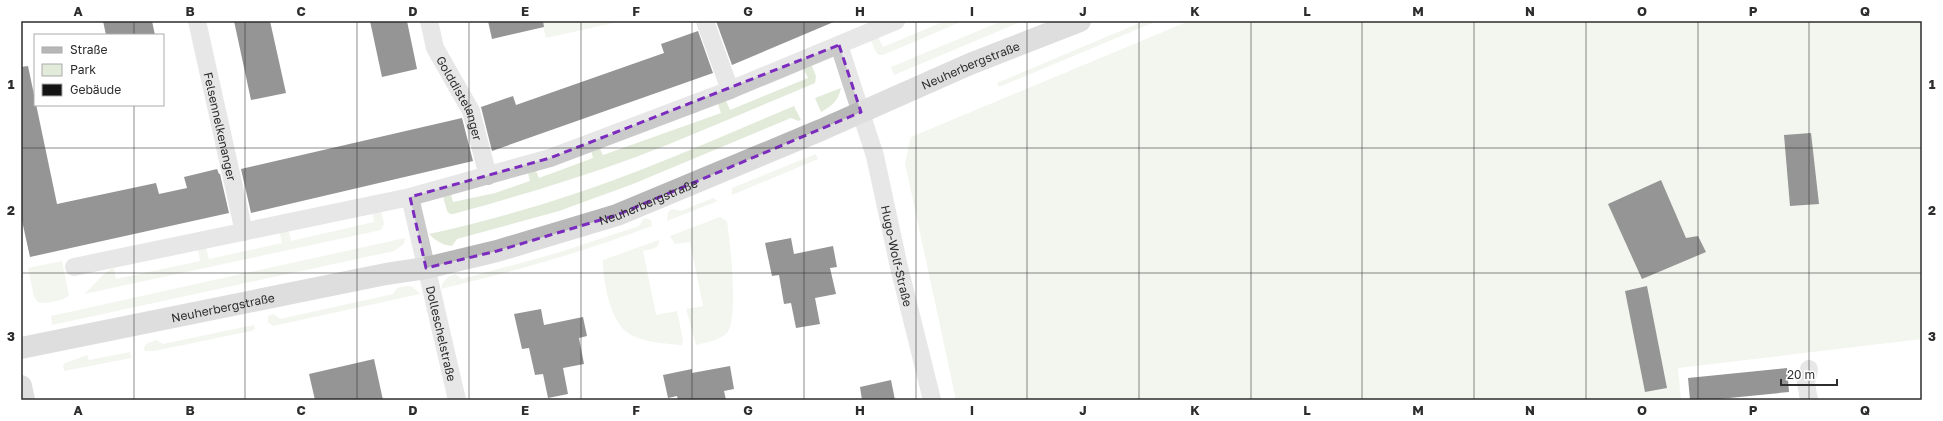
<svg xmlns="http://www.w3.org/2000/svg" width="1943" height="421" viewBox="0 0 1943 421" font-family="'Golos Text',sans-serif">
<style>
.green{fill:#e2ebda}
.building{fill:#141414}
.lines{fill:none;stroke-linecap:round;stroke-linejoin:round}
.street{stroke:#cacaca;stroke-width:18}
.secondary{stroke:#b7b7b7;stroke-width:22}
.marked{fill:none;stroke:#7b2cbf;stroke-width:3;stroke-dasharray:8 5;stroke-linejoin:round}
.grid{fill:none;stroke:#2d2d2d;stroke-width:1;stroke-opacity:0.55}
.labels{text-anchor:middle;dominant-baseline:central;stroke-width:4;stroke-linejoin:round;paint-order:stroke}
.street-label{font-size:12px;fill:#2d2d2d;stroke:#fff}
.neatline{fill:none;stroke:#2d2d2d;stroke-width:1.5}
.grid-label{font-size:13px;text-anchor:middle;font-weight:bold;fill:#2d2d2d}
</style>
<rect width="100%" height="100%" fill="#fff"/>
<!-- green -->
<path class="green" d="M542 21H612L613 23 546 38Z
M945 21H963L883 55H879L876 52 870 38 877 35 883 47Z
M1002 21H1023L894 75 891 67Z
M1144 21H1157L999 87 997 83Z
M1189 21H1922V339L1678 368 1681 400H956L905 163 911 137Z
M811 64 816 76 815 83C755 108 696 134 636 157 576 179 515 197 453 214H450L447 211 442 193 450 190 453 202 495 193 530 181 527 169 534 166 539 178 593 158 590 146 598 144 603 155 721 113 717 101 725 99 730 110 808 78 803 67Z
M841 88C838 101 832 106 821 112L815 98Z
M794 106 801 120 798 121 791 118 633 184 559 211 457 239 452 246C442 245 436 241 429 234 502 218 574 196 643 169 694 149 744 127 794 106Z
M816 154 818 159 732 195V188Z
M713 198 718 201 667 221 668 212 672 209 681 211Z
M380 207 384 224 381 230 84 294C93 287 105 270 114 268L116 279 200 261 198 249 206 248 209 259 282 243 279 230 288 229 291 241 374 222 372 209Z
M720 217 727 221C730 240 739 320 727 333 719 341 706 342 696 345L686 309 703 306 690 242 675 244 670 236Z
M644 218 651 220 652 226C583 252 513 272 441 289 443 281 447 276 455 274L462 279 557 253 639 226Z
M405 238 404 244 394 251 52 325 51 316Z
M659 240C659 250 651 249 643 251L656 315 677 311 683 340 682 345C665 344 646 342 631 335 610 324 603 281 603 260Z
M62 261 69 296C63 300 45 305 38 302L34 297 28 268Z
M405 286 413 287 420 294 273 326 268 322V316L274 314 280 319 393 294 397 288Z
M254 325 255 329 251 331 154 351H145L144 348 146 344 156 340 163 344Z
M130 352 131 358 64 371 63 364 87 355 89 360Z"/>
<!-- building -->
<path class="building" d="M103 21H152L155 35H106Z
M234 21H270L286 93 251 100Z
M370 21H407L417 69 382 77Z
M488 21H543L544 27 492 39Z
M716 21H836L732 65Z
M698 31 713 73 492 151 481 107 513 96 516 105 664 53 661 44Z
M28 66 57 204 156 183 159 194 187 188 184 177 217 169 219 174H220L229 213 30 257 21 216V67Z
M462 118 473 161 251 213 241 169Z
M1811 133 1819 204 1790 206 1784 135Z
M1661 180 1686 238 1698 236 1706 252 1642 279 1608 204Z
M791 238 794 254 833 246 837 267 830 268 836 294 815 298 820 324 796 328 791 303 784 304 779 275 772 276 765 243Z
M1647 286 1667 388 1645 392 1625 291Z
M541 309 544 325 583 317 587 336 579 338 584 364 563 368 568 394 548 398 543 374 535 375 529 348 522 349 514 314Z
M374 359 383 400H315L309 374Z
M730 366 734 389 724 391 726 400H678L677 396 668 398 663 375 692 369V373Z
M1787 368 1789 392 1709 400H1690L1688 378Z
M891 380 895 400H862L860 387Z"/>
<g class="lines">
<!-- street -->
<g class="street">
<path id="s1" d="M197 21 244 232"/>
<path id="s2" d="M429 21 435 48 471 111 488 176"/>
<path d="M705 21 730 90"/>
<path id="s3" d="M839 45 875 156 899 267 932 400"/>
<path id="s4" d="M410 197 457 400"/>
<path d="M74 267 410 197 550 158 730 90 896 21"/>
<path d="M1809 369 1806 383 1809 400"/>
</g>
<!-- secondary -->
<g class="secondary">
<path id="s5" d="M21 348 386 274 426 268 497 251 617 215 821 130 970 64 1080 21"/>
<path d="M21 386 24 400"/>
</g>
</g>
<!-- marked area -->
<path d="M0 0H1943V421H0ZM839 45 861 112 617 215 497 251 426 268 410 197 550 158Z" fill="#fff" fill-opacity=".55" fill-rule="evenodd"/>
<path class="marked" d="M839 45 861 112 617 215 497 251 426 268 410 197 550 158Z"/>
<!-- grid -->
<path class="grid" d="M134 21V35M245 21V400M357 21V400M469 21V400M581 21V400M692 21V400M804 21V400M916 21V400M1027 21V400M1139 21V400M1251 21V400M1362 21V400M1474 21V400M1586 21V400M1698 21V400M1809 21V400M134 105V400M21 148H1922M21 273H1922"/>
<g class="labels">
<!-- street labels -->
<g class="street-label">
<text stroke="none"><textPath href="#s5" startOffset="995">Neuherbergstraße</textPath></text>
<text stroke="none"><textPath href="#s2" startOffset="84">Golddistelanger</textPath></text>
<text stroke="none"><textPath href="#s1" startOffset="108">Felsennelkenanger</textPath></text>
<text stroke="none"><textPath href="#s5" startOffset="645">Neuherbergstraße</textPath></text>
<text stroke="none"><textPath href="#s3" startOffset="219">Hugo-Wolf-Straße</textPath></text>
<text stroke="none"><textPath href="#s5" startOffset="206">Neuherbergstraße</textPath></text>
<text stroke="none"><textPath href="#s4" startOffset="140">Dolleschelstraße</textPath></text>
</g>
</g>
<!-- border -->
<rect width="1943" height="421" fill="none" stroke="#ffffff" stroke-width="44"/>
<!-- legend -->
<rect x="34" y="34" width="130" height="72" fill="#ffffff" stroke="#ababab"/>
<rect x="42" y="47" width="20" height="6" fill="#b7b7b7" stroke="#ababab"/>
<text x="70" y="54" font-size="12" fill="#2d2d2d">Straße</text>
<rect x="42" y="64" width="20" height="12" fill="#e2ebda" stroke="#ababab"/>
<text x="70" y="74" font-size="12" fill="#2d2d2d">Park</text>
<rect x="42" y="84" width="20" height="12" fill="#141414" stroke="#ababab"/>
<text x="70" y="94" font-size="12" fill="#2d2d2d">Gebäude</text>
<!-- scale -->
<path d="M1781 379v6h56v-6" fill="none" stroke="#2d2d2d" stroke-width="2"/>
<text x="1787" y="379" font-size="12" fill="#2d2d2d" stroke="#ffffff" stroke-width="3" paint-order="stroke">20 m</text>
<rect x="22" y="22" width="1899" height="377" class="neatline"/>
<g class="grid-label">
<text x="78" y="16">A</text>
<text x="190" y="16">B</text>
<text x="301" y="16">C</text>
<text x="413" y="16">D</text>
<text x="525" y="16">E</text>
<text x="636" y="16">F</text>
<text x="748" y="16">G</text>
<text x="860" y="16">H</text>
<text x="972" y="16">I</text>
<text x="1083" y="16">J</text>
<text x="1195" y="16">K</text>
<text x="1307" y="16">L</text>
<text x="1418" y="16">M</text>
<text x="1530" y="16">N</text>
<text x="1642" y="16">O</text>
<text x="1753" y="16">P</text>
<text x="1865" y="16">Q</text>
<text x="11" y="89">1</text>
<text x="1932" y="89">1</text>
<text x="11" y="215">2</text>
<text x="1932" y="215">2</text>
<text x="11" y="341">3</text>
<text x="1932" y="341">3</text>
<text x="78" y="415">A</text>
<text x="190" y="415">B</text>
<text x="301" y="415">C</text>
<text x="413" y="415">D</text>
<text x="525" y="415">E</text>
<text x="636" y="415">F</text>
<text x="748" y="415">G</text>
<text x="860" y="415">H</text>
<text x="972" y="415">I</text>
<text x="1083" y="415">J</text>
<text x="1195" y="415">K</text>
<text x="1307" y="415">L</text>
<text x="1418" y="415">M</text>
<text x="1530" y="415">N</text>
<text x="1642" y="415">O</text>
<text x="1753" y="415">P</text>
<text x="1865" y="415">Q</text>
</g>
</svg>
